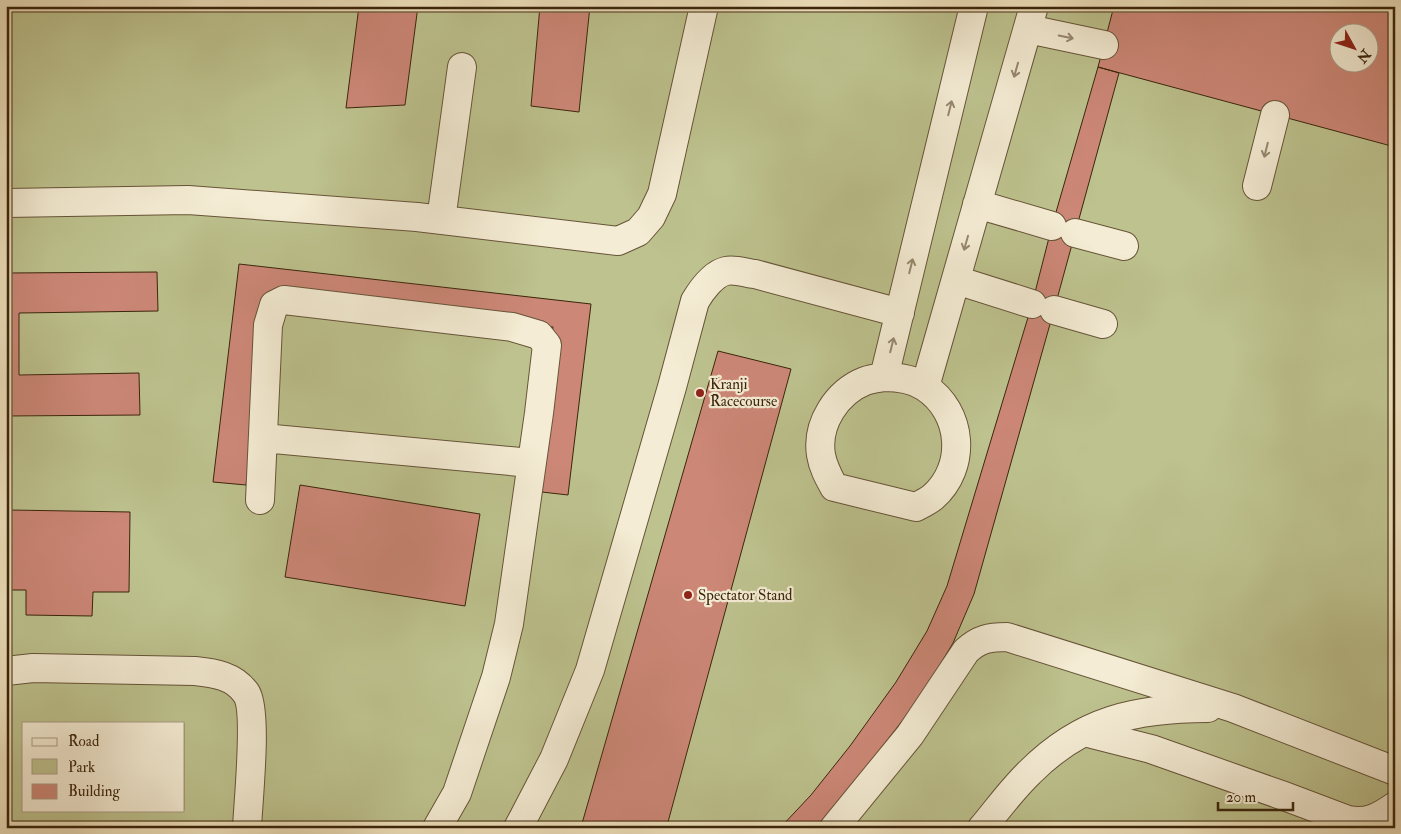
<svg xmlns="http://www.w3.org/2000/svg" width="1401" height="834" viewBox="0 0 1401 834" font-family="'IM FELL Double Pica',serif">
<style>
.green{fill:#bdc28e;stroke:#7c744c;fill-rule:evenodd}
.building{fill:#cc8777;stroke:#3a250b;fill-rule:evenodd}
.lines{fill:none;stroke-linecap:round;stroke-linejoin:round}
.minor-casing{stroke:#675438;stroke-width:30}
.minor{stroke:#f4ecd4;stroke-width:28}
.oneway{stroke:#978870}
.poi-dot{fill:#8f2418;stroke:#f4ecd4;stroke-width:2}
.labels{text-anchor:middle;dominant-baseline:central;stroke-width:4.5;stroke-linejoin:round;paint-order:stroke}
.poi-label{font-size:15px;fill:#3a250b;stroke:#f4ecd4;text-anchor:start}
</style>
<rect width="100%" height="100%" fill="#eee1bd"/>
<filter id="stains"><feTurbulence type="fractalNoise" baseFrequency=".004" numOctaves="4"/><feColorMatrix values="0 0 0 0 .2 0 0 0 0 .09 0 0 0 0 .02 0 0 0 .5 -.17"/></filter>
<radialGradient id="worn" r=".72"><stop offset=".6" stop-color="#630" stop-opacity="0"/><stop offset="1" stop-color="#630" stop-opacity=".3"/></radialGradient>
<!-- green -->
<path class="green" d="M6 6H1395V828H6ZM1338 32H1368V62H1338ZM24 723H184V810H24Z"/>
<!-- building -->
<path class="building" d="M359 6H418L405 105 346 108Z
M540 6H590L579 112 531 106Z
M1114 6H1395V147L1098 67ZM1338 32H1368V62H1338Z
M1098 67 1119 73 1054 310 974 594 953 643 920 698 833 810 816 828H780L811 795 850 746 896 682 927 631 947 586 1032 304 1052 226Z
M239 264 591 304 568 495 533 491 553 327 269 295 246 485 213 482Z
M157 272 158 311 19 313V375L139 373 140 415 6 416V273Z
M718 351 791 369 668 822 672 828H580L581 827Z
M300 485 480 514 465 606 285 577Z
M10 510 130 512 129 592H93L92 616 26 615V590H8Z"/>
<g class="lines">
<defs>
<path id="minor" d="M1028 29 1104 45
M1257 186 1275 115
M6 203 188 200 417 217 618 241 638 232 651 217 662 194 704 6
M977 204 1052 226
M441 220 462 67
M1075 233 1124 246
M956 280 1032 304
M1054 310 1103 324
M884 377C899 377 913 379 925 387 963 412 967 467 933 497 928 501 922 504 916 507L834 487C828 476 823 467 821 455 816 424 837 392 865 381 871 379 878 378 884 377Z
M884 377 974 6
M925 387 1034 6
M263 438 531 463
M260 500 268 325 274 305 284 300 512 327 539 335 547 345 539 413 509 624 496 677 457 793 437 828
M6 671 33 668 195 671C215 673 234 676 246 693 258 710 248 803 247 828
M1084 732 1151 749 1284 796 1348 820C1367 824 1379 817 1395 806
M518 828 554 759 590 670 672 387 695 301C701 291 713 274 726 271 735 269 746 273 755 274L900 313
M834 828 910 735 966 651C979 639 989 637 1007 637L1233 708 1395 771
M982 828C998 809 1012 789 1030 772 1082 720 1136 708 1208 708"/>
</defs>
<!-- minor casing -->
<use href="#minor" class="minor-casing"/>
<!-- minor -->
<use href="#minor" class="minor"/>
</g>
<!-- one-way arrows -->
<defs><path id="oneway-shaft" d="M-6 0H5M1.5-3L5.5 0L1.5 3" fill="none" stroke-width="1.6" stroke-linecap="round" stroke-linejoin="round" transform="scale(1.25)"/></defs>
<g class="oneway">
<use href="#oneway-shaft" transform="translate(1066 37) rotate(12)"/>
<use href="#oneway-shaft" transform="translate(1016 70) rotate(106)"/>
<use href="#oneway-shaft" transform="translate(950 108) rotate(-76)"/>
<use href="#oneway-shaft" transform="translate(1266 150) rotate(104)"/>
<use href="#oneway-shaft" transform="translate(966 243) rotate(106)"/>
<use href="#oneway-shaft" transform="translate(911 266) rotate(-76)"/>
<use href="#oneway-shaft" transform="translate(892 345) rotate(-76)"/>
</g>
<!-- markers -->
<g class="poi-dot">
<circle cx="700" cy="393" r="5"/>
<circle cx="688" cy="595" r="5"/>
</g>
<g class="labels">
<!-- poi labels -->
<g class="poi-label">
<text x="710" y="384">Kranji<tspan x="710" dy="17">Racecourse</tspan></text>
<text x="698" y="595">Spectator Stand</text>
</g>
</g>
<!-- margin -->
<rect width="1401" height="834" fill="none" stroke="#eee1bd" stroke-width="25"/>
<rect x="8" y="8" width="1386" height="819" fill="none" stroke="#3a250b" stroke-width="2.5"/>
<rect x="12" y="12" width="1376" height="809" fill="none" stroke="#3a250b"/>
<!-- legend -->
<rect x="22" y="722" width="162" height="90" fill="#f4ecd4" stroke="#aa9c84"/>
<rect x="32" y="738" width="25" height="8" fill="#f4ecd4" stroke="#aa9c84"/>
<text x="68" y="746" font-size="15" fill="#3a250b">Road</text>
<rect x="32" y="759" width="25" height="15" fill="#bdc28e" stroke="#aa9c84"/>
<text x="68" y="772" font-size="15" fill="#3a250b">Park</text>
<rect x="32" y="784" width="25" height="15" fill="#cc8777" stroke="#aa9c84"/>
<text x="68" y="796" font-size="15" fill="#3a250b">Building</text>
<!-- north arrow -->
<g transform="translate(1354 48) rotate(130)"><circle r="24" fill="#f4ecd4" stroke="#aa9c84"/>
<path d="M0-4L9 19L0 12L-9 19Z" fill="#8f2418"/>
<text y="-8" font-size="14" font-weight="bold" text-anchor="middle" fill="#3a250b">N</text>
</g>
<!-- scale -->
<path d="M1218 802v8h75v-8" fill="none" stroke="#3a250b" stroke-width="2.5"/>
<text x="1226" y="802" font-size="15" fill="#3a250b" stroke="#f4ecd4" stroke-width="4" paint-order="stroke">20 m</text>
<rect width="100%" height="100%" filter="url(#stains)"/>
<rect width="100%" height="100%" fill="url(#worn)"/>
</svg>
